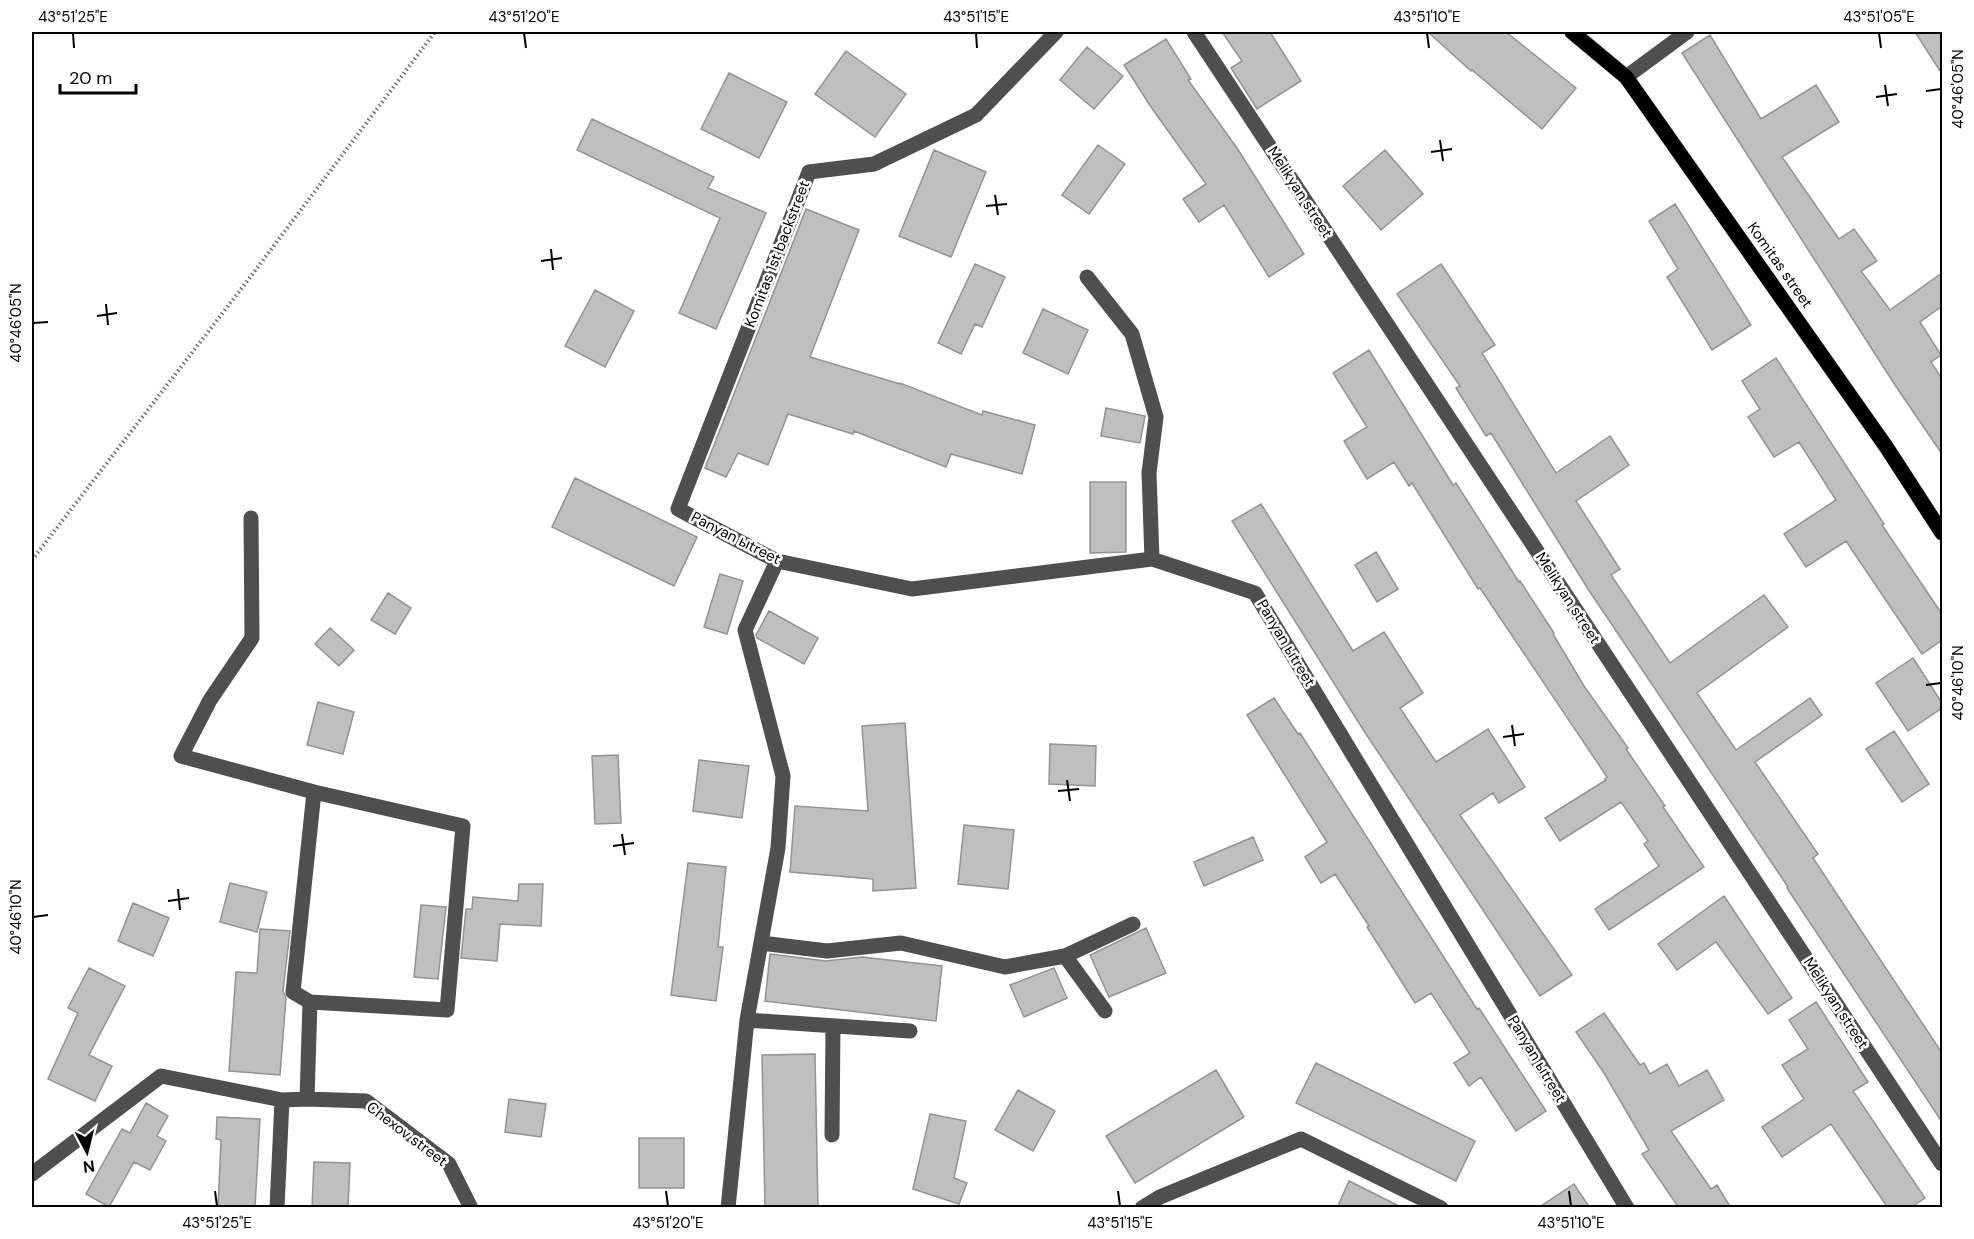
<svg xmlns="http://www.w3.org/2000/svg" width="1974" height="1239" viewBox="0 0 1974 1239" font-family="'DM Sans',sans-serif">
<style>
.building{fill:#bfbfbf;stroke:#939393;stroke-width:1.5}
.lines{fill:none;stroke-linecap:round;stroke-linejoin:round}
.major-casing{stroke:#dbdbdb;stroke-width:16}
.path{stroke:#717171;stroke-width:4;stroke-dasharray:1.5 3;stroke-linecap:butt}
.minor{stroke:#4f4f4f;stroke-width:15}
.major{stroke:#000;stroke-width:15}
.ticks{fill:none;stroke:#000;stroke-width:2}
.labels{text-anchor:middle;dominant-baseline:central;stroke-width:5;stroke-linejoin:round;paint-order:stroke}
.street-label{font-size:15px;fill:#000;stroke:#fff}
.neatline{fill:none;stroke:#000;stroke-width:2}
.ticks-label{font-size:15px;text-anchor:middle;fill:#000}
</style>
<rect width="100%" height="100%" fill="#fff"/>
<!-- building -->
<path class="building" d="M1222 32H1270L1301 81 1257 109 1231 68 1242 61Z
M1428 32H1506L1576 88 1542 129 1472 70 1471 71Z
M1915 32H1942V74Z
M1710 35 1761 119 1816 85 1839 122 1782 157 1839 239 1854 229 1877 261 1861 271 1890 310 1942 273V306L1920 322 1941 355 1931 362 1942 379V454L1895 385 1682 53Z
M1166 39 1191 79 1188 80 1237 148 1304 254 1269 277 1224 205 1199 222 1183 199 1206 184 1151 107 1124 65Z
M1087 47 1123 76 1094 109 1060 80Z
M846 51 906 94 875 137 815 94Z
M729 73 787 102 759 158 701 129Z
M592 119 714 177 708 188 766 213 716 329 679 313 720 218 577 150Z
M1098 145 1125 164 1089 214 1062 195Z
M934 150 986 172 951 257 899 236Z
M1385 150 1423 194 1381 230 1343 186Z
M1675 204 1751 325 1712 350 1667 277 1678 269 1649 221Z
M806 209 859 230 810 357 900 384V383L982 415 983 411 1035 425 1022 474 951 454 946 467 854 431 853 434 788 414 768 465 738 453 726 477 705 468Z
M975 264 1005 277 982 327 975 324 961 354 938 343Z
M1441 264 1495 345 1482 353 1556 473 1610 436 1629 465 1576 501 1620 569 1611 575 1670 663 1764 595 1788 627 1697 693 1736 750 1810 698 1822 715 1755 762 1818 854 1813 858 1942 1053V1122L1787 888 1788 887 1588 589 1491 433 1486 436 1456 388 1460 386 1397 294Z
M595 290 634 311 605 367 565 346Z
M1043 309 1088 330 1068 374 1023 353Z
M1369 350 1453 485 1456 483 1519 582 1520 581 1554 633 1553 634 1584 686 1628 748 1626 749 1665 806 1663 807 1704 867 1609 930 1595 909 1659 866 1644 844 1648 841 1621 802 1560 841 1545 818 1606 780 1605 779 1607 777 1480 588 1478 589 1412 483 1409 486 1394 462 1367 479 1344 441 1367 427 1333 373Z
M1776 358 1884 524 1882 525 1942 614V640L1922 654 1846 541 1806 567 1784 534 1836 500 1799 442 1774 457 1748 417 1760 409 1742 381Z
M1106 408 1145 416 1140 443 1101 436Z
M575 478 697 537 674 586 552 527Z
M1090 482H1126V552L1090 553Z
M1261 504 1353 651 1384 632 1423 693 1400 708 1436 762 1488 729 1525 787 1499 803 1493 793 1460 815 1572 975 1540 996 1364 731 1232 521Z
M1376 552 1398 589 1377 602 1355 565Z
M720 574 743 581 727 634 704 627Z
M388 593 411 608 395 634 371 620Z
M769 611 818 638 804 664 757 638 756 635Z
M330 628 354 650 339 666 315 644Z
M1913 658 1942 703V708L1908 731 1876 683Z
M1274 698 1298 734 1300 733 1477 1009 1479 1008 1546 1111 1516 1131 1481 1077 1469 1086 1454 1063 1470 1053 1431 993 1415 1003 1367 927 1369 926 1335 874 1321 883 1305 857 1327 842 1247 715Z
M318 702 354 712 343 754 307 745Z
M905 723 916 888 873 891V879L790 872 795 806 868 811 862 726Z
M1894 731 1929 784 1902 802 1866 749Z
M1050 744 1096 746 1095 786 1049 784Z
M618 755 621 823 595 824 592 756Z
M699 760 749 766 742 818 693 811Z
M964 825 1014 830 1008 889 958 884Z
M1253 837 1263 860 1204 886 1194 862Z
M688 863 726 867 718 947H723L716 1001 671 995Z
M230 883 267 892 257 932 220 922Z
M519 884H543L541 926 500 924 497 961 461 958 466 909H472L473 897 518 901Z
M1724 896 1792 998 1768 1014 1716 942 1677 970 1658 944Z
M133 903 169 918 153 956 118 941Z
M421 905 446 907 438 979 414 977Z
M1146 928 1166 973 1109 997 1090 955Z
M260 929 290 931 283 991 286 998 280 1075 229 1071 236 972 257 973Z
M770 954 826 961 862 957 942 966 936 1021 765 1001Z
M89 968 125 986 89 1055 112 1066 95 1101 48 1079 78 1013 68 1008Z
M1054 968 1067 998 1024 1017 1010 985Z
M1816 1002 1868 1082 1853 1091 1925 1198 1910 1208H1888L1831 1124 1782 1157 1762 1127 1804 1099 1782 1065 1808 1049 1789 1020Z
M1604 1013 1640 1065 1644 1063 1650 1074 1667 1064 1679 1086 1707 1070 1724 1100 1671 1131 1711 1189 1717 1185 1731 1208H1679L1642 1154 1649 1150 1604 1073 1576 1032Z
M815 1054 818 1208H765L762 1055Z
M1316 1063 1475 1141 1456 1181 1296 1103Z
M1216 1070 1244 1117 1135 1183 1106 1136Z
M1018 1090 1055 1111 1033 1151 995 1130Z
M509 1099 546 1104 541 1137 505 1132Z
M146 1103 168 1116 157 1136 166 1141 150 1170 134 1162 109 1207 86 1194 122 1129 130 1133Z
M930 1114 966 1121 954 1178 967 1183 959 1204 913 1189Z
M217 1117 260 1119 255 1208H218L221 1140 216 1139Z
M639 1138H684V1188H639Z
M314 1162 350 1163 348 1208H312Z
M1349 1181 1403 1208H1337Z
M1574 1184 1590 1208H1538Z"/>
<g class="lines">
<defs>
<path id="major" d="M1572 32 1626 77 1887 448 1942 533"/>
</defs>
<!-- major casing -->
<use href="#major" class="major-casing"/>
<!-- path -->
<path class="path" d="M32 560 245 284 435 32"/>
<!-- minor -->
<path class="minor" d="M1056 32 976 115 874 164 809 172 678 509 777 561 912 589 1152 559 1255 593 1627 1208
M1194 32 1942 1164
M1626 77 1687 32
M1087 277 1132 334 1156 417 1149 473 1152 559
M251 518 252 638 210 700 181 756 314 792
M761 943 827 951 901 943 1005 967 1065 956 1133 924
M1065 956 1105 1011
M747 1020 910 1031
M307 1099 310 1002 293 992 314 792 463 826 447 1010 310 1002
M832 1135 833 1026
M32 1174 161 1076 282 1100 307 1099 366 1101 449 1164 471 1208
M277 1208 282 1100
M728 1208 747 1020 778 848 783 776 745 630 777 561
M1142 1208 1160 1197 1301 1139 1441 1208"/>
<!-- major -->
<use href="#major" class="major"/>
</g>
<!-- ticks -->
<path class="ticks" d="M73 33 74 48M524 33 526 48M976 33 977 48M1427 33 1429 48M1879 33 1881 48M1885 85 1888 106M1926 91 1941 89M1876 97 1897 94M1440 140 1443 161M1431 152 1452 149M995 195 998 215M986 206 1007 204M551 249 553 270M541 261 562 258M106 304 108 325M97 316 117 313M33 323 48 322M1926 685 1941 683M1512 725 1515 746M1503 737 1524 734M1067 780 1070 801M1058 791 1079 789M622 834 625 855M613 846 634 843M178 889 180 910M168 901 189 898M33 917 48 915M215 1191 217 1206M666 1191 668 1206M1118 1191 1120 1206M1569 1191 1571 1206"/>
<g class="labels">
<!-- street labels -->
<g class="street-label">
<text transform="translate(1300 192) rotate(57)">Melikyan street</text>
<text transform="translate(777 254) rotate(-69)">Komitas 1st backstreet</text>
<text transform="translate(1780 265) rotate(55)">Komitas street</text>
<text transform="translate(736 538) rotate(27)">Panyan ыtreet</text>
<text transform="translate(1568 598) rotate(57)">Melikyan street</text>
<text transform="translate(1286 643) rotate(59)">Panyan ыtreet</text>
<text transform="translate(1836 1003) rotate(57)">Melikyan street</text>
<text transform="translate(1537 1059) rotate(59)">Panyan ыtreet</text>
<text transform="translate(407 1134) rotate(37)">Chexov street</text>
</g>
</g>
<!-- border -->
<rect width="1974" height="1239" fill="none" stroke="#ffffff" stroke-width="66"/>
<!-- north arrow -->
<g transform="translate(87 1152) rotate(173)" stroke="#ffffff" stroke-width="4.5" paint-order="stroke">
<path d="M0-4.5L10 22L0 15L-10 22Z" fill="#000000"/>
<text y="-9" font-size="16" font-weight="bold" text-anchor="middle" fill="#000000">N</text>
</g>
<!-- scale -->
<path d="M60 84v9h76v-9" fill="none" stroke="#000000" stroke-width="3"/>
<text x="69" y="84" font-size="18" fill="#000000" stroke="#ffffff" stroke-width="4.5" paint-order="stroke">20 m</text>
<rect x="33" y="33" width="1908" height="1173" class="neatline"/>
<g class="ticks-label">
<text x="73" y="22">43°51'25"E</text>
<text x="524" y="22">43°51'20"E</text>
<text x="976" y="22">43°51'15"E</text>
<text x="1427" y="22">43°51'10"E</text>
<text x="1879" y="22">43°51'05"E</text>
<text transform="translate(1958 89) rotate(-90)" y="5">40°46'05"N</text>
<text transform="translate(16 323) rotate(-90)" y="5">40°46'05"N</text>
<text transform="translate(1958 683) rotate(-90)" y="5">40°46'10"N</text>
<text transform="translate(16 917) rotate(-90)" y="5">40°46'10"N</text>
<text x="217" y="1228">43°51'25"E</text>
<text x="668" y="1228">43°51'20"E</text>
<text x="1120" y="1228">43°51'15"E</text>
<text x="1571" y="1228">43°51'10"E</text>
</g>
</svg>
